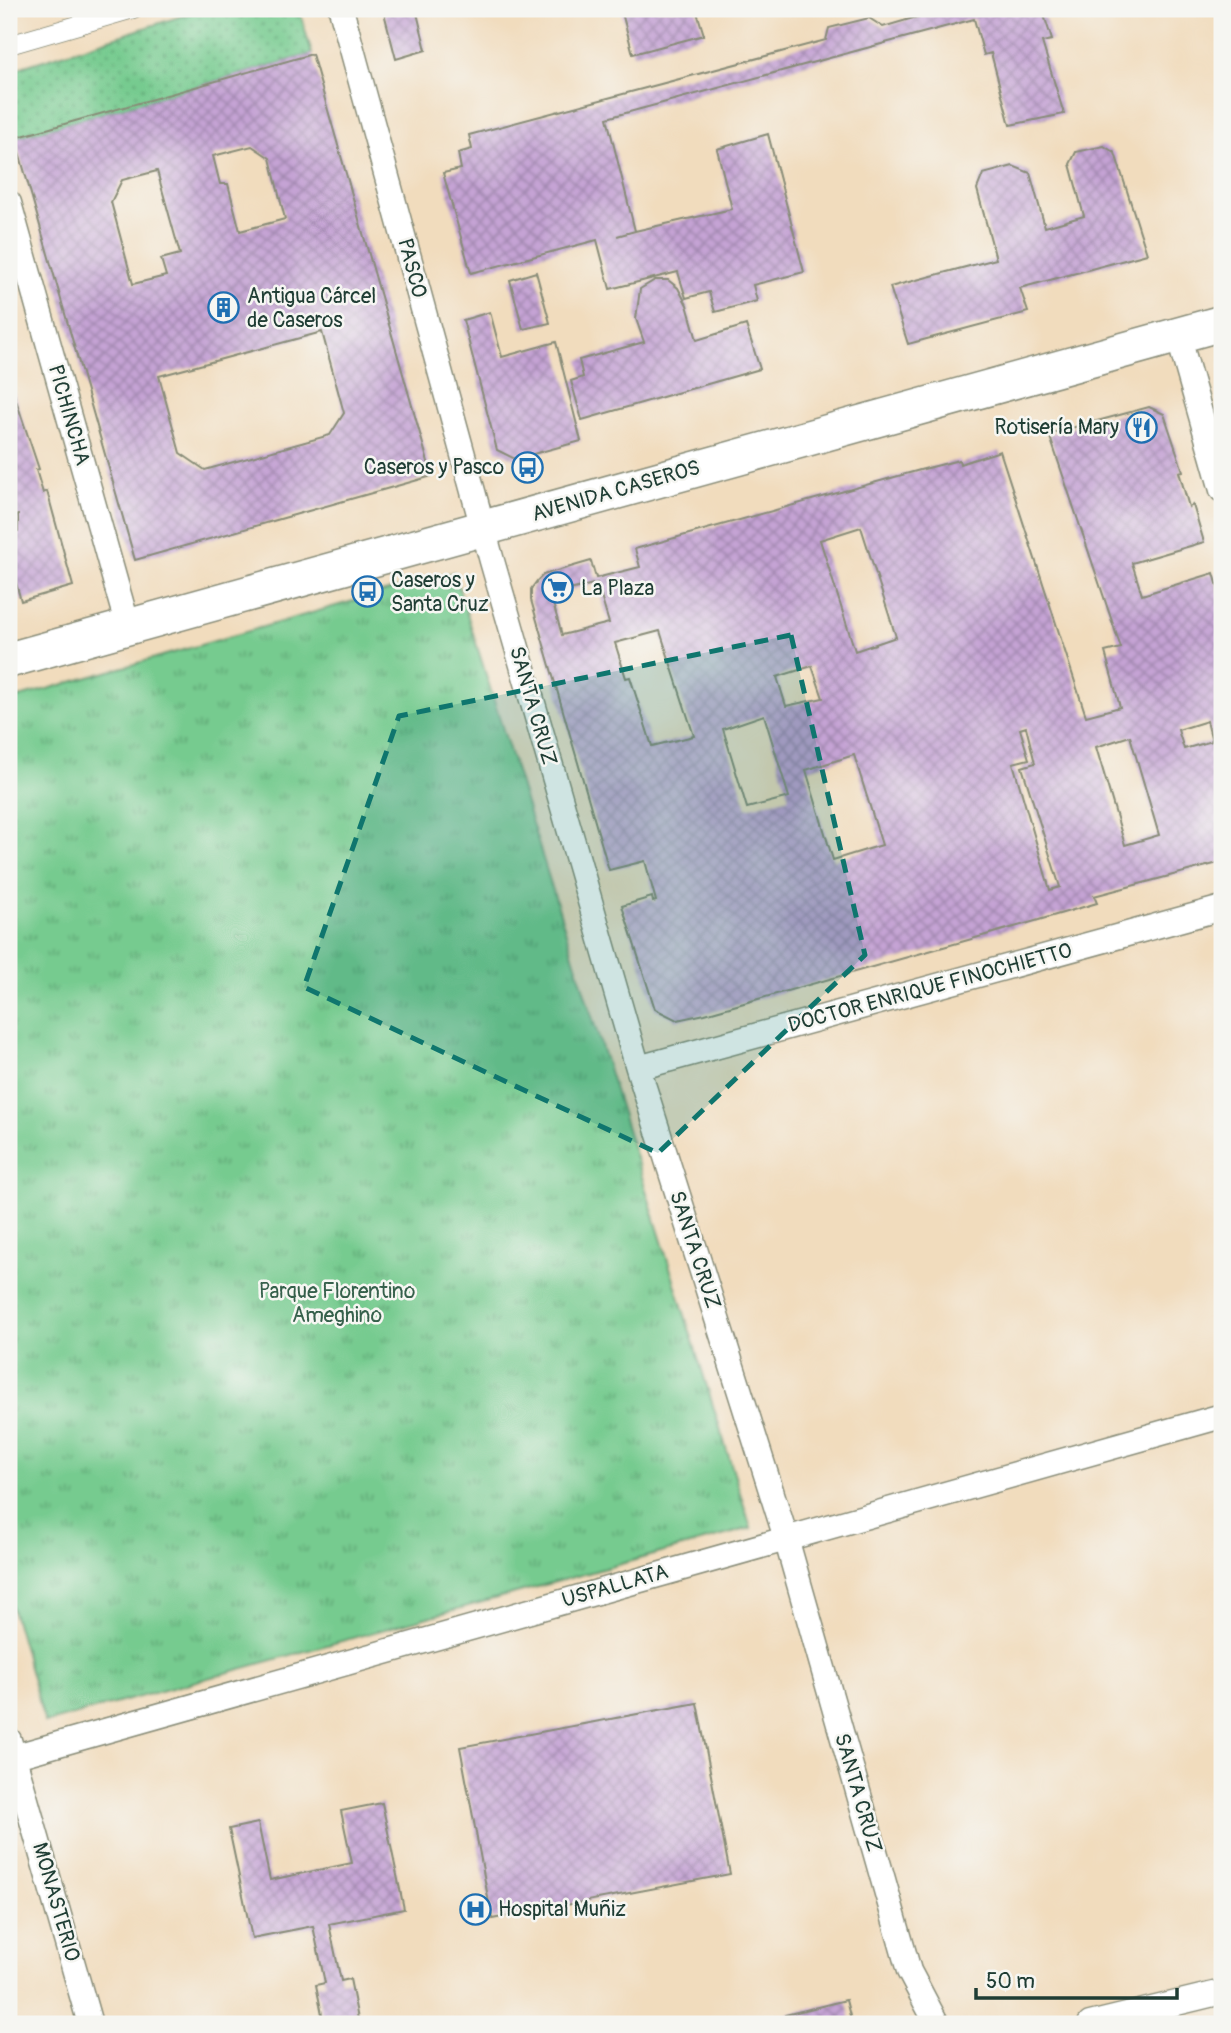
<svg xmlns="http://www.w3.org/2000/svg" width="1231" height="2033" viewBox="0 0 1231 2033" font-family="Pangolin,sans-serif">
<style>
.grass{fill:url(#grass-dots);stroke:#4a8462;stroke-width:2}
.park{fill:url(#park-tufts);stroke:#4a8462;stroke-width:2}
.building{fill:url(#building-cross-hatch);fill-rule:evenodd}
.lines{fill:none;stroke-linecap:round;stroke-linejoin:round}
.pedestrian-casing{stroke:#888c78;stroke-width:20}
.minor-casing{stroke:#888c78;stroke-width:27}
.secondary-casing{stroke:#888c78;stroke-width:38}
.pedestrian{stroke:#fff;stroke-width:18}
.minor{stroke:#fff;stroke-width:24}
.secondary{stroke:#fff;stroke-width:35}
.marked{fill:#0f766e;fill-opacity:0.2;stroke:#0f766e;stroke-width:5;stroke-dasharray:14 9;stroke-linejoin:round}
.labels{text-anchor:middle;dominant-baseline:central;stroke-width:5;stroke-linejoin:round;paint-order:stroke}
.street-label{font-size:21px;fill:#1f3d34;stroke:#f6f6f2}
.poi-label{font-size:21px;fill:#1f3d34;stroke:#f6f6f2;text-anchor:start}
.park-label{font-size:21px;fill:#35604b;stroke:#f6f6f2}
</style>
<defs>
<pattern id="grass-dots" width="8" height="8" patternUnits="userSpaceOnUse" patternTransform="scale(1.75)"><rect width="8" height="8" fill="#76cb8f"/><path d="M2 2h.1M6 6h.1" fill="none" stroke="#60a676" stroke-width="1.8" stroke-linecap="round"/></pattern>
<pattern id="park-tufts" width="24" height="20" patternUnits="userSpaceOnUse" patternTransform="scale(1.75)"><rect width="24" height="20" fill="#76cb8f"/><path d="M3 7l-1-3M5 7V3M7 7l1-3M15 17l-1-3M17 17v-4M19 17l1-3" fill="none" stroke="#60a676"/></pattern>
<pattern id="building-cross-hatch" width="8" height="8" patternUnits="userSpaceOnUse" patternTransform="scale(1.75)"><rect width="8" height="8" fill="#c5a3d4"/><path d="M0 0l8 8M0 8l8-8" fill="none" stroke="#9f86ad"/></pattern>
</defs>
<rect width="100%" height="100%" fill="#f6f6f2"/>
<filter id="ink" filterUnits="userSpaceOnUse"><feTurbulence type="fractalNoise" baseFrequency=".0143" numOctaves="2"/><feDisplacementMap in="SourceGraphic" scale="14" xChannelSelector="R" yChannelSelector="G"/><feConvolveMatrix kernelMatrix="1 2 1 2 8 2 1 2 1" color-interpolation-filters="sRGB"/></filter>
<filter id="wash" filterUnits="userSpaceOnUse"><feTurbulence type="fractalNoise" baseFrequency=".00686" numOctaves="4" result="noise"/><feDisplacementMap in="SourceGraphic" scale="28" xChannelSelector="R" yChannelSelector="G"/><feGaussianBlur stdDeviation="1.57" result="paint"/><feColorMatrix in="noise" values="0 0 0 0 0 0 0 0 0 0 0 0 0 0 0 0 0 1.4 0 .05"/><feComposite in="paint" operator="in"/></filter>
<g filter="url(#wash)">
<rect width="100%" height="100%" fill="#f1dcbd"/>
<!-- grass -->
<path class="grass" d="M204 9H299L312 54 15 138 9 117V71Z"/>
<!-- park -->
<path class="park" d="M454 572 751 1528 45 1723 9 1598V700Z"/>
<g id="blocks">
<!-- building -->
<path class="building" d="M383 9H416L426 50 396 59Z
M621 9H696L704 35 633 54Z
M944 9H1042L1052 40 1042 42 1064 114 1010 125 991 53 984 55 974 19 607 118 635 231 617 236 635 231 732 209 717 149 768 134 804 272 753 285 757 301 715 312 709 292 686 298 678 272 610 289 597 240 471 273 443 173 461 169 458 153 472 149 469 135 826 40 829 28 869 18 883 27Z
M312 54 432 476 135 560 15 138ZM252 146 270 158 285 219 240 231 228 184H220L213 156ZM157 171 180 254 161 259 166 276 133 284 111 202 122 180ZM322 332 344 413 330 435 205 470 180 453 159 376Z
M1104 146 1115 153 1147 254 1020 288 1028 312 908 344 890 287 996 259 977 189 983 174 1013 166 1030 173 1045 227 1084 216 1070 164 1076 152Z
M536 272 550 323 523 329 510 280Z
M655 280H668L678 288 687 305 697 340 746 325 760 369 582 420 571 381 583 377 579 360 644 342 636 319 640 289Z
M490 312 502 357 556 342 581 441 515 459 497 450 463 320Z
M9 379 39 469 36 470 43 493 47 491 73 586 21 601 9 557V533L18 531V515L10 517 9 513Z
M1149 407 1164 414 1183 471 1179 472 1189 507 1193 505 1204 542 1132 563 1142 595 1214 573 1222 601V622H1219L1222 632V862L1094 896 1097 903 1025 924 705 1014 677 1020 655 1009 622 906 652 897 653 902 656 901 645 861 609 870 531 600V589L537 581 543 575 591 561 596 578 640 567 635 549 920 470 959 460 960 464 1000 451 1086 716 1120 707 1105 652 1121 648 1049 434ZM861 527 896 637 855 651 820 540ZM597 583 609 623 562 635 552 600 554 594ZM660 631 694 736 652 746 630 677 626 678 615 643ZM812 666 823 698 786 706 777 677ZM764 715 789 797 747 808 723 729ZM1207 721 1212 741 1184 749 1178 730ZM1026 727 1035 763 1022 767 1060 887 1050 890 1013 763 1029 759 1020 729ZM1130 736 1159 835 1125 845 1096 747ZM854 755 882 845 833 860 806 770Z
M697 1703 730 1874 492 1919 460 1747Z
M382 1803 404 1909 329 1924 341 1981 350 1979 359 2024H324L316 1985 325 1983 313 1926 252 1938 229 1829 258 1823 270 1880 352 1863 341 1811Z
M846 2000 852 2024H787L785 2015Z
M292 2016 294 2024H262V2023Z"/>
</g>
</g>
<g filter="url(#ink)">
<use href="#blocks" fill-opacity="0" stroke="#888c78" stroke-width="2"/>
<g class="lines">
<defs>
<path id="pedestrian" d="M9 45 133 9"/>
<path id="minor" d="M341 9 492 561 638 1068 786 1538 909 1971 937 2024
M9 203 128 627
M1178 335 1222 490
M638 1068 1222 908
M9 1740 90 2024
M9 1758 1222 1416
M1090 2024 1222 1992"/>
<path id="secondary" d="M9 660 1222 323"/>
</defs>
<!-- pedestrian casing -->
<use href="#pedestrian" class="pedestrian-casing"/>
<!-- minor casing -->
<use href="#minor" class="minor-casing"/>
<!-- secondary casing -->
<use href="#secondary" class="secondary-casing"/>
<!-- pedestrian -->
<use href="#pedestrian" class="pedestrian"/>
<!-- minor -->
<use href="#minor" class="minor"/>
<!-- secondary -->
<use href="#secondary" class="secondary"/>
</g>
</g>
<!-- marked area -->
<path class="marked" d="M791 635 865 955 658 1153 304 987 399 716Z"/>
<!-- icons -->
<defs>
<symbol id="building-ring" viewBox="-11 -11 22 22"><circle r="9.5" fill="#f6f6f2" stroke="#1f6fb2" stroke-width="1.5"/><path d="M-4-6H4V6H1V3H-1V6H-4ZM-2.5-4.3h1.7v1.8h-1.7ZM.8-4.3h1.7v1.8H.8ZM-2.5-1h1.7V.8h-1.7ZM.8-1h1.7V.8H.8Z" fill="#1f6fb2"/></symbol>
<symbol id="restaurant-ring" viewBox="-11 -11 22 22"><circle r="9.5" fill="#f6f6f2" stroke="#1f6fb2" stroke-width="1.5"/><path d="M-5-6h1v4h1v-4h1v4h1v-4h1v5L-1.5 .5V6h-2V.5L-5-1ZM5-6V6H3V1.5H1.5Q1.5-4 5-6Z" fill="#1f6fb2"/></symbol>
<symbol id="bus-ring" viewBox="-11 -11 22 22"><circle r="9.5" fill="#f6f6f2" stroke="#1f6fb2" stroke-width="1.5"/><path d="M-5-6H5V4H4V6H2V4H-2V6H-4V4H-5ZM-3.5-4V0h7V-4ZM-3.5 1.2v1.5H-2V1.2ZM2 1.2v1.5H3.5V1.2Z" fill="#1f6fb2"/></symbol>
<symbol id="supermarket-ring" viewBox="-11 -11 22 22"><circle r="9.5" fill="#f6f6f2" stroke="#1f6fb2" stroke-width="1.5"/><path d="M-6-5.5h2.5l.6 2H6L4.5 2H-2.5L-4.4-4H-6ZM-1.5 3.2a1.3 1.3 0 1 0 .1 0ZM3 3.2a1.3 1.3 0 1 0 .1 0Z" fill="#1f6fb2"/></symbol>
<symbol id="hospital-ring" viewBox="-11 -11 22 22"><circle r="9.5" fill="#f6f6f2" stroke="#1f6fb2" stroke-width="1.5"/><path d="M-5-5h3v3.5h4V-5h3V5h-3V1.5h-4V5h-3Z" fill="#1f6fb2"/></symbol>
</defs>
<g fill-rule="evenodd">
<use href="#building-ring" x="206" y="290" width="35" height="35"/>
<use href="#restaurant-ring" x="1124" y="410" width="35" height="35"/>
<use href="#bus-ring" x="510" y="450" width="35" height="35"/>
<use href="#supermarket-ring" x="540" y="570" width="35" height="35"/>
<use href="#bus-ring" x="350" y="574" width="35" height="35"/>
<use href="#hospital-ring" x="458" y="1892" width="35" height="35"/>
</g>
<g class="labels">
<!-- street labels -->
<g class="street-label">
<text transform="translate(412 268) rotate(75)">PASCO</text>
<text transform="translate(69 415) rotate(74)">PICHINCHA</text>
<text transform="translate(616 491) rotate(-16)">AVENIDA CASEROS</text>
<text transform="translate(533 706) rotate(74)">SANTA CRUZ</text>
<text transform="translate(930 988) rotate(-15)">DOCTOR ENRIQUE FINOCHIETTO</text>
<text transform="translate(695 1250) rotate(72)">SANTA CRUZ</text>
<text transform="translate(615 1586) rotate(-16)">USPALLATA</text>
<text transform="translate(858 1793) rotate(74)">SANTA CRUZ</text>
<text transform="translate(56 1902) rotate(74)">MONASTERIO</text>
</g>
<!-- poi labels -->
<g class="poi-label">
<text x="247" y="296">Antigua Cárcel<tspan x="247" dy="24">de Caseros</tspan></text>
<text x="1119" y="427" text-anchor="end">Rotisería Mary</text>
<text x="504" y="467" text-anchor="end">Caseros y Pasco</text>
<text x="391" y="580">Caseros y<tspan x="391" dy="24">Santa Cruz</tspan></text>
<text x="581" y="588">La Plaza</text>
<text x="498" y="1909">Hospital Muñiz</text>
</g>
<!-- park labels -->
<g class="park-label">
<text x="337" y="1291">Parque Florentino<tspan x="337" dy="24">Ameghino</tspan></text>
</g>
</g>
<!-- margin -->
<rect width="1231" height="2033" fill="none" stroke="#f6f6f2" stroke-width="35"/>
<!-- scale -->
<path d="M976 1988v10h201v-10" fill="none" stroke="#1f3d34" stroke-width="3.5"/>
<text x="986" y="1988" font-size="21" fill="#1f3d34" stroke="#f6f6f2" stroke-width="5" paint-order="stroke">50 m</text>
</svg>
